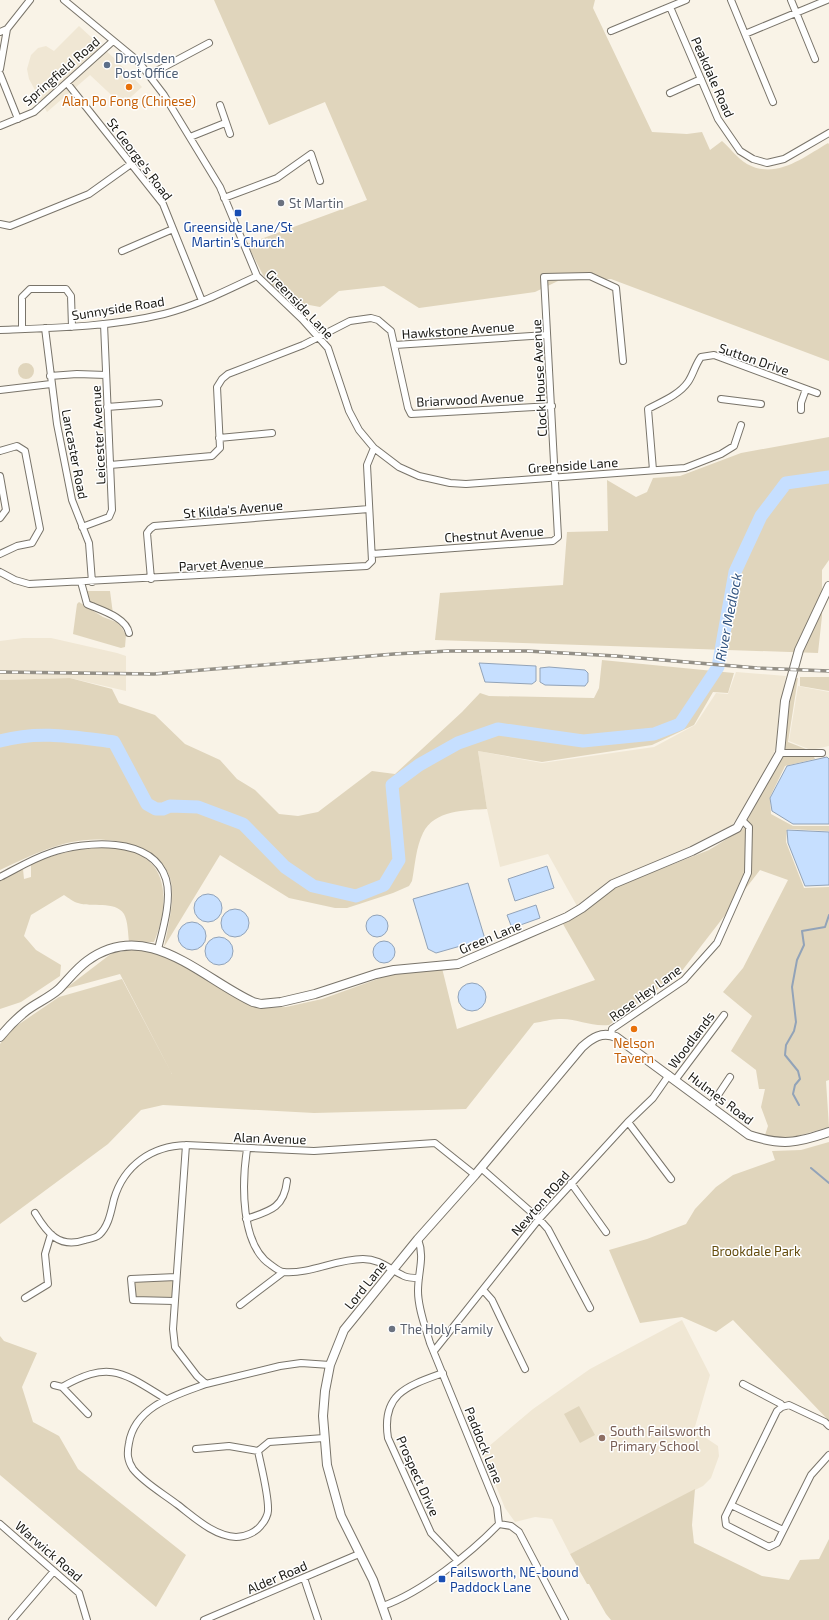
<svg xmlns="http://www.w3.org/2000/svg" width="829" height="1620" viewBox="0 0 829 1620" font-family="'Exo 2',sans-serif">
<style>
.built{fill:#f0e7d4}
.green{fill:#e0d5bc}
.water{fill:#c6dfff;stroke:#92a3b8}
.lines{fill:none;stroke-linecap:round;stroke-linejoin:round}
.stream{stroke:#92a3b8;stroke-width:2}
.river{stroke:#c6dfff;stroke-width:13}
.street-casing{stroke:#79746a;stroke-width:8}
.secondary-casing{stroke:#79746a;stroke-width:10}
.street{stroke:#fff;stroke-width:6}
.secondary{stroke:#fff;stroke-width:8}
.rail-casing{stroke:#938f86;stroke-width:3.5}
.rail{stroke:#fff;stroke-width:2;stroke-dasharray:6;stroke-linecap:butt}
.service-dot{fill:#5c6f8a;stroke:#fff;stroke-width:1.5}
.food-dot{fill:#e8710a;stroke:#fff;stroke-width:1.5}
.worship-dot{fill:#6b7280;stroke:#fff;stroke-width:1.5}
.transit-dot{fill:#1a4fb4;stroke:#fff;stroke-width:1.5}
.education-dot{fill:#8d6e63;stroke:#fff;stroke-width:1.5}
.labels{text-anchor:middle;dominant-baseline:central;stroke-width:3;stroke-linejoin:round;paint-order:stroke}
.service-label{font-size:13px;fill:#4e5e75;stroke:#fff;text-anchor:start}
.street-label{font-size:13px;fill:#191813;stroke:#fff}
.food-label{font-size:13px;fill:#c56008;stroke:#fff}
.worship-label{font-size:13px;fill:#5b616d;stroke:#fff;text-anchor:start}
.transit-label{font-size:13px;fill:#164399;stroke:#fff}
.park-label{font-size:13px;fill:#644c0d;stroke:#fff}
.education-label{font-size:13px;fill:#785e54;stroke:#fff;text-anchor:start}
.water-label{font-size:14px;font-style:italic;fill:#345682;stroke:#fff}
</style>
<rect width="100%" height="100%" fill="#f9f3e7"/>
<!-- built -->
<path class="built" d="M79 26 115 59 142 87 122 105 90 75 47 112 29 79 27 69 31 55 38 48 46 46 54 51Z
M23 638H51L117 653 126 656V691L70 678 0 680V641Z
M736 672 786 676 779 712 776 748 758 788 732 825 675 854 620 876 595 892 577 906 548 854 500 867 487 809 478 751 542 763 654 747 695 725 716 693 728 694Z
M798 686 829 692V746L811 750 789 741Z
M682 1320 710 1375 694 1430 718 1446 719 1456 711 1478 703 1486 570 1554 552 1519 535 1517 515 1522 505 1508 482 1452 533 1409 590 1369Z"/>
<!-- green -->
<path class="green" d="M214 0H595L593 8 652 132 687 134 702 132 710 150 722 141C730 148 738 159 747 164 776 180 804 157 828 143L829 144V361L611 279 558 281 535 292 419 308 384 286 339 291 320 307 288 301 263 275 247 244 367 200 325 102 269 125Z
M18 371a8 8 0 1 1 16 0a8 8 0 1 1-16 0Z
M829 437V560L822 570V616L818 653 435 640 440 593 563 585 567 532 608 531 607 480 636 497 647 492 653 478 680 476 741 453Z
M85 591H110L113 614C103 609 85 604 85 591Z
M79 602 103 617 119 623 126 635 125 647 121 648 73 634 77 604Z
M602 660 734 673 728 693 713 692 694 725 652 745 542 762 478 751 487 809C466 810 434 810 423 833 416 847 415 865 412 881L409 886 393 893 347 908H335L289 898 220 855 164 947C168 927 176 897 170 878 164 861 152 851 136 846 83 829 47 848 0 870V680L70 678 112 689 119 703 155 715 185 744 220 760 237 779 255 790 279 814 298 816 318 812 372 771 395 774 462 712 480 693 489 696 594 698 599 688Z
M800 677H829V691L800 686Z
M798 678 788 742 811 751 815 759 785 766 770 797 771 814 793 826H829V831L787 829 786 842 804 888 829 887V1080L826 1081 829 1127 787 1139 764 1138 768 1126 761 1107 765 1089H759L756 1070 731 1051 752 1016 723 992 743 968 788 880 760 870 681 972 609 1025C590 1027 577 1018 559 1019 551 1019 542 1022 534 1023L466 1109 314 1113 163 1105 141 1110 108 1144 0 1224V1044L9 1031 59 997 122 979 172 1074 120 974 65 989 112 953 139 949 162 953 234 997 247 1004 261 1008 286 1007 322 999 397 972 442 968 457 1029 595 980 563 924 579 914 615 887 709 850 743 829 776 763 783 739 794 679Z
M112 846C125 849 139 852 149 861 171 881 164 919 154 942H129C128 934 128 921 124 914 115 900 91 908 78 903 73 902 69 898 64 895L31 915 24 936 36 950 61 965 60 976 21 1002 0 1009V880L23 869 24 879 31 877V864C61 851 80 849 112 846Z
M829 1142V1421L733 1320 716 1332 682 1317 640 1323 609 1250 647 1239 686 1224 695 1209 716 1187 733 1175 775 1160 772 1151 801 1150Z
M174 1279 172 1298 135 1297 132 1284 138 1281Z
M0 1336 4 1341 37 1353 22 1387 33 1422 59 1436 78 1469 186 1555 156 1607 0 1475Z
M579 1406 595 1435 580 1443 564 1414Z
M695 1489 692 1525 694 1543 762 1576 789 1580 800 1560 819 1559 829 1539V1620H611L606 1614 589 1584H587L570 1554Z"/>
<!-- water -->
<path class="water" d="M479 663 536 666V681L532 684 485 682Z
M549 667 585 670 588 673V682L585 686 545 685 540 682V668Z
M827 757 829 759V824H793L772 811 770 798 787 766Z
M787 830 829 832V885L805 886 788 843Z
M547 866 554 888 515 901 508 879Z
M468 883 485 939 436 953 428 949 413 899Z
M194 908a14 14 0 1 1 28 0a14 14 0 1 1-28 0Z
M536 905 540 918 512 928 507 915Z
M221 923a14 14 0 1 1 28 0a14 14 0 1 1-28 0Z
M366 926a11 11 0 1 1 22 0a11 11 0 1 1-22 0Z
M178 936a14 14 0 1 1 28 0a14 14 0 1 1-28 0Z
M205 951a14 14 0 1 1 28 0a14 14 0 1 1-28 0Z
M373 952a11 11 0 1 1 22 0a11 11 0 1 1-22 0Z
M458 997a14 14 0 1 1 28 0a14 14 0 1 1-28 0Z"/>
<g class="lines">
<!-- stream -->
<path class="stream" d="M799 1105 793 1094 795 1085 800 1079 798 1071 785 1055 786 1045 794 1031 796 1022 792 987 797 960 804 945 802 931 825 927 829 915
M811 1168 829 1183"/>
<!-- river -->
<path class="river" d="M0 741C39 730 74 737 114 742L147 804 156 809H163L170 806 198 807 243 824 285 867 313 886 356 896 384 885 399 860 392 785 419 765 458 743 498 729 583 741 654 734 680 724 718 667 735 572 761 516 786 483 829 477"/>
<defs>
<path id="street" d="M64 0 138 61 164 95 220 187 257 276 302 319 328 348 349 411 359 430 374 448 399 467 419 476 450 483 466 484 685 468 721 454 734 446 741 425
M731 0 773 102
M791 0 815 59
M670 7 718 119 740 151 753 159 767 163 784 159 829 133
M611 31 686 0
M0 32 7 29 30 0
M745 34 827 0
M0 69 7 29
M0 74 18 119
M149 75 209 43
M67 83 163 204 202 301
M670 93 701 79
M220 105 230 134
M0 126 34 112 113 41
M190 137 225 123
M224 198 277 178 311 154 320 181
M0 224 10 226 89 194 131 164
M122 251 173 229
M45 328 57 424 72 500 89 543 92 582
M22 329V297L30 289H66L71 296 72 327
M0 330C55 328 110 327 164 314 196 306 227 290 257 276
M395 345 547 335
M50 376 77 374 106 375
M0 390 51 384
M721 399 761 404
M107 407 159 403
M801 410V403L806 389
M219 438 272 433
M0 451 17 446 25 451 40 529 32 543 17 546 0 554
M110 465 212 456 220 448 217 387 222 379 228 374 303 345 350 321 371 318 378 320 391 331 408 408 411 414 552 406
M653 470 648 409C661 402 679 395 688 382 693 375 695 365 701 357L714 355 817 393
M0 476 6 510 0 518
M82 527 109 517 112 510 104 324
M372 554 553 541 558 537 544 277 590 276 616 288 623 361
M0 572 15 580 29 584 367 566 372 561 367 465 374 448
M151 579 147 533 150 529 154 526 369 509
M81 582 87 604C100 610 126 617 129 633
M780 753H822
M0 877C16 869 32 859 50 853 84 841 152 835 166 879 172 899 163 929 158 949
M611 1035 612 1029 684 980 717 943 748 873 749 827 743 821
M676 1079 724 1015
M710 1107 730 1077
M628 1122 671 1179
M247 1149C242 1182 240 1245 271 1265 275 1268 280 1272 284 1272 311 1274 336 1259 363 1259 380 1259 389 1269 404 1276 408 1278 414 1278 419 1278
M481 1168 539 1219 548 1229 590 1308
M571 1183 606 1232
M35 1213C47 1233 59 1249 85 1240 89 1239 96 1238 99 1235 109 1226 111 1211 114 1199 124 1165 152 1146 186 1145
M246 1219C270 1211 284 1208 287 1181
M484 1291 492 1300 525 1369
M25 1298 48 1284 45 1254 51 1234
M174 1301 133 1300 131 1279 176 1277
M240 1305 282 1273
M434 1351 539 1219 628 1122 653 1098 669 1075
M330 1365 301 1363 280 1366 206 1384 197 1376 175 1347 173 1329 186 1145 314 1151 435 1143 475 1175
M443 1373C407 1386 381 1394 388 1438L431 1533 457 1560
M206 1384C176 1395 135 1406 129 1443 127 1453 127 1460 133 1469 144 1483 164 1494 178 1505 195 1518 214 1536 236 1537 245 1537 257 1532 262 1524 265 1521 268 1514 268 1511 269 1496 261 1466 258 1451L269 1442 324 1438
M743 1384 781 1404 782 1407
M54 1385 62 1387 88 1414
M62 1387C110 1360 122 1372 166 1399
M782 1407 777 1411 725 1517 726 1525 769 1547 777 1543 811 1475 829 1455
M782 1407 789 1405 825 1422 829 1426
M196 1449 229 1446 258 1451
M731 1505 783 1530
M0 1524 79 1593 87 1620
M499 1524 511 1526 519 1532 565 1620
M304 1578 318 1620
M383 1606C422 1592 470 1554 499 1524L497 1507 430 1343C425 1326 418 1308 418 1291 418 1271 425 1258 418 1239
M12 1620 54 1571
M204 1620 359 1554"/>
<path id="secondary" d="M0 1037C8 1027 16 1019 26 1011 36 1003 49 998 59 989 68 980 76 969 87 961 147 917 201 978 253 1002L261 1004 281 1002 315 994 376 974 394 970 458 964 567 917 582 908 613 884 692 851 737 828 780 753 785 701 799 650 829 586
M387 1620 373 1580 341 1516 327 1465 323 1416 325 1391 330 1365 344 1330 418 1239 475 1175 582 1047C592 1038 602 1031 616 1037L749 1135C782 1146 797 1143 829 1132"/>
</defs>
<!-- street casing -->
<use href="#street" class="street-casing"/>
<!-- secondary casing -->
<use href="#secondary" class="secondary-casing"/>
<!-- street -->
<use href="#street" class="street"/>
<!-- secondary -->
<use href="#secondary" class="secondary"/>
<defs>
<path id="rail" d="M0 672 154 674 394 654 448 651H527L616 656 757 668 829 671"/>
</defs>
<!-- rail casing -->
<use href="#rail" class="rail-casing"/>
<!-- rail -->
<use href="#rail" class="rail"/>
</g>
<!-- markers -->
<circle class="service-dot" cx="107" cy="65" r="4"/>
<g class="food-dot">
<circle cx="129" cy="87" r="4"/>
<circle cx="634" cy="1029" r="4"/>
</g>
<g class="worship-dot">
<circle cx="281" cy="203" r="4"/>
<circle cx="392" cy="1329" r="4"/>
</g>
<g class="transit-dot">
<rect x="234" y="209" width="8" height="8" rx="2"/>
<rect x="438" y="1575" width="8" height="8" rx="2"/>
</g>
<circle class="education-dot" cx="602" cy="1438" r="4"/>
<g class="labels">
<!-- service labels -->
<g class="service-label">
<text x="115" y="58">Droylsden<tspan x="115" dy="15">Post Office</tspan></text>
</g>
<!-- street labels -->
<g class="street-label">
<text transform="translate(61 71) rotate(-41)">Springfield Road</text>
<text transform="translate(713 77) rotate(66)">Peakdale Road</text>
<text transform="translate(140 159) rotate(53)">St George's Road</text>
<text transform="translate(300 304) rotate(46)">Greenside Lane</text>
<text transform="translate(118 308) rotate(-9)">Sunnyside Road</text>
<text transform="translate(458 330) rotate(-4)">Hawkstone Avenue</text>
<text transform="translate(754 359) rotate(19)">Sutton Drive</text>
<text transform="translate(539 378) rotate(-93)">Clock House Avenue</text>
<text transform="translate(470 399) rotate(-3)">Briarwood Avenue</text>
<text transform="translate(98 435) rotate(-93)">Leicester Avenue</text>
<text transform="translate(75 454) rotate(79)">Lancaster Road</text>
<text transform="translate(573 465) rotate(-4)">Greenside Lane</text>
<text transform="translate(233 509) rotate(-5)">St Kilda's Avenue</text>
<text transform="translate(494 534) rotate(-4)">Chestnut Avenue</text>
<text transform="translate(221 564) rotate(-3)">Parvet Avenue</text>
<text transform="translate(490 937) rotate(-23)">Green Lane</text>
<text transform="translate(645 993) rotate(-36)">Rose Hey Lane</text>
<text transform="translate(691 1040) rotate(-53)">Woodlands</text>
<text transform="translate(721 1098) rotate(37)">Hulmes Road</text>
<text transform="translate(270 1138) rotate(2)">Alan Avenue</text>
<text transform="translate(540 1203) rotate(-49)">Newton ROad</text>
<text transform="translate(365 1285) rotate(-51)">Lord Lane</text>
<text transform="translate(484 1445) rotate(68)">Paddock Lane</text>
<text transform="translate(418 1476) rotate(66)">Prospect Drive</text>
<text transform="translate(49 1551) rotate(41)">Warwick Road</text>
<text transform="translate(277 1577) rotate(-23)">Alder Road</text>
</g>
<!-- food labels -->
<g class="food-label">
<text x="129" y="101">Alan Po Fong (Chinese)</text>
<text x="634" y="1043">Nelson<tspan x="634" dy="15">Tavern</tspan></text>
</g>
<!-- worship labels -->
<g class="worship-label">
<text x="289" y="203">St Martin</text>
<text x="400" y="1329">The Holy Family</text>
</g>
<!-- transit labels -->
<g class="transit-label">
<text x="238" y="227">Greenside Lane/St<tspan x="238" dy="15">Martin's Church</tspan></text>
<text x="450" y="1572" text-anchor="start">Failsworth, NE-bound<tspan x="450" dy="15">Paddock Lane</tspan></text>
</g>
<!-- park labels -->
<g class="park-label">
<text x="756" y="1251">Brookdale Park</text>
</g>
<!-- education labels -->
<g class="education-label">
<text x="610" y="1431">South Failsworth<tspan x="610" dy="15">Primary School</tspan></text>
</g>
<!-- water labels -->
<g class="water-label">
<text transform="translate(728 617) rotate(-79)">River Medlock</text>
</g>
</g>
</svg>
